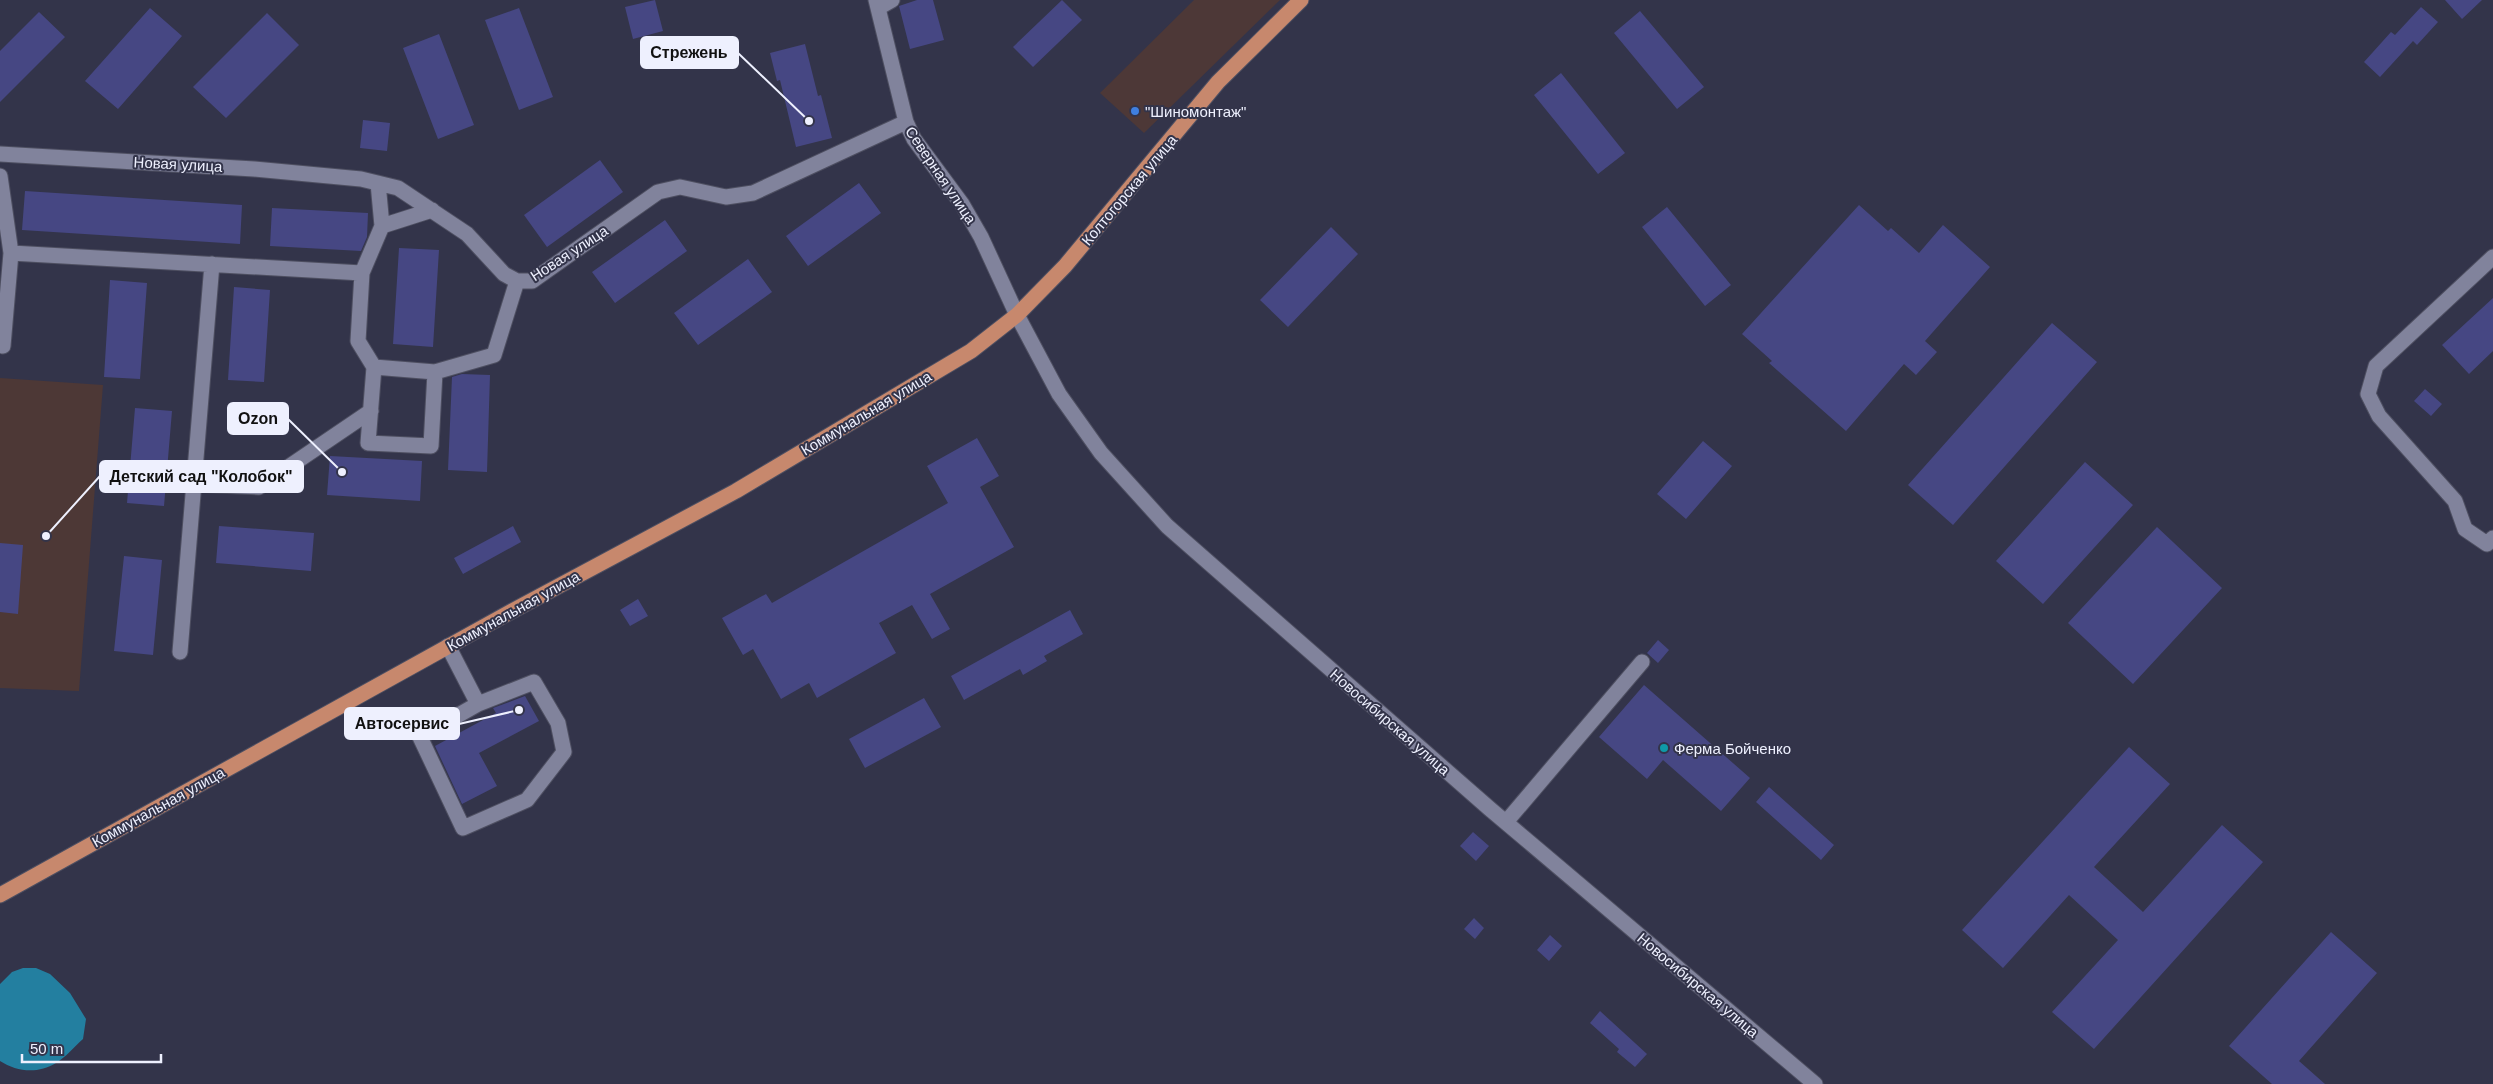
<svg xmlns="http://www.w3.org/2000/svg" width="2493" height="1084" viewBox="0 0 2493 1084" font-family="Helvetica,sans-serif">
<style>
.industrial{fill:#4d3837}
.education{fill:#4d3836}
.water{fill:#237fa0}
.building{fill:#464783}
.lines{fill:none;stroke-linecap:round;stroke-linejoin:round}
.minor-casing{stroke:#4e4f61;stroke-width:17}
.major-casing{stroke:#4e4f61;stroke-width:17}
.minor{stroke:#81839c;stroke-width:15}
.major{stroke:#c7886d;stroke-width:15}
.shop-dot{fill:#3f7fe0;stroke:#33344a;stroke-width:2}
.culture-dot{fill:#0f9aa8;stroke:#33344a;stroke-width:2}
.labels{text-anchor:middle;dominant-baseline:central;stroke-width:4;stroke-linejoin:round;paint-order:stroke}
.poi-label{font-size:15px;fill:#eef0fe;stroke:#33344a;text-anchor:start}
.street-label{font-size:15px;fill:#eef0fe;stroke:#33344a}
.leader{fill:none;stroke:#eef0fe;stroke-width:2}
.callout-dot{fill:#eef0fe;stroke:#33344a;stroke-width:2}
.callout{fill:#eef0fe;stroke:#eef0fe;stroke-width:2}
.callout-label{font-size:16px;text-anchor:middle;font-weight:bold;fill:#111}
</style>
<rect width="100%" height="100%" fill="#33344a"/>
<!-- industrial -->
<path class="industrial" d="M1194 0H1280L1144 133 1100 93Z"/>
<!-- education -->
<path class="education" d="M0 378 103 385 79 691 0 688Z"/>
<!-- water -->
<path class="water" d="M23 968H36L50 974 70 993 86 1019 83 1039C74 1047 66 1057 56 1063 38 1074 17 1072 0 1061V984L12 972Z"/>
<!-- building -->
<path class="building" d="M655 0 663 31 633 39 625 7Z
M917 0H933L944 40 910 49 899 6Z
M1062 0 1082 20 1033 67 1013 47Z
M2445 0H2482L2462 19Z
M2421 7 2438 22 2417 45 2413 41 2380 77 2364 62 2391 32 2395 35Z
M150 8 182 36 118 109 85 81Z
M519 8 553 97 519 110 485 20Z
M1640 11 1704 87 1677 109 1614 33Z
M39 12 65 37 0 102V51Z
M267 13 299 45 226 118 193 87Z
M439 34 474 125 438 139 403 48Z
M805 44 818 96 821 95 832 138 796 147 780 80 777 81 770 53Z
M1561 73 1625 153 1598 174 1534 95Z
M363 120 390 123 387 151 360 148Z
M600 160 623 192 547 247 524 215Z
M859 183 881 213 808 266 786 236Z
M25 191 242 205 240 244 22 230Z
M1859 205 1888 231 1891 228 1919 253 1943 225 1990 267 1925 341 1937 352 1916 375 1904 364 1846 431 1769 363 1772 361 1742 334Z
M1667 207 1731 285 1705 306 1642 227Z
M272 208 368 213 367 237 361 251 270 246Z
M665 220 687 251 615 303 592 272Z
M1331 227 1358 254 1288 327 1260 300Z
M399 248 439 250 433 347 393 344Z
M748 259 772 292 698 345 674 313Z
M110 280 147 283 140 379 104 377Z
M234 287 270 290 264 382 228 380Z
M2493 298V351L2469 374 2442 345Z
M2052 323 2097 362 1953 525 1908 485Z
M462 374 490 375 487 472 448 470 452 377Z
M2425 389 2442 404 2431 416 2414 401Z
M135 408 172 411 164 506 127 503Z
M977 438 999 476 980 487 1014 547 930 594 950 629 932 639 912 605 879 623 896 653 817 698 809 683 781 699 753 649 743 655 722 618 766 594 772 603 948 503 927 466Z
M1703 441 1732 466 1686 519 1657 494Z
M330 456 422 461 420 501 327 495Z
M2085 462 2133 505 2043 604 1996 561Z
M219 526 314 533 311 571 216 563Z
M513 526 521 542 463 574 454 558Z
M2157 527 2222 588 2133 684 2068 623Z
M0 543 23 545 18 614 0 612Z
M124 556 162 560 153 655 114 651Z
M638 599 648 616 630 626 620 610Z
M1070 610 1083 634 1044 656 1047 661 1023 675 1020 669 964 700 951 676Z
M1658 640 1669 650 1658 663 1647 653Z
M1644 685 1750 778 1721 811 1663 760 1647 779 1599 737Z
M525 696 539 721 479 753 497 786 462 804 435 746 496 713 493 708Z
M924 698 941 727 865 768 849 739Z
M2129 747 2170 784 2094 867 2143 912 2222 825 2263 862 2094 1049 2052 1012 2118 940 2069 895 2003 968 1962 930Z
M1769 787 1834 845 1821 860 1756 802Z
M1473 832 1489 846 1476 861 1460 846Z
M1474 918 1484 928 1475 939 1464 929Z
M2331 932 2377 973 2299 1061 2325 1084H2272L2229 1046Z
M1550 935 1562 946 1549 961 1537 950Z
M1600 1011 1647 1054 1635 1067 1617 1052 1619 1049 1590 1023Z"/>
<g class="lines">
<defs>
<path id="minor" d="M876 0 906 122 914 139 962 204 981 237 1017 315 1059 394 1101 453 1167 526 1490 809 1815 1084
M878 8 892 0
M0 154 254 169 361 179 398 188 467 234 504 274 517 281H532L658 192 680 187 726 197 753 193 906 122
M0 176 11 253 3 346
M382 226 432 210
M11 253 362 273
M2493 257 2376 366 2368 394 2379 416 2455 501 2465 529 2487 544 2493 538
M374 367 358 341 362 273 382 226 378 183
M435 372 374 367 368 443 431 446 435 372 494 355 517 281
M194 484 259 487 371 411
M448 646 478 704 420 737 463 828 527 800 564 752 558 723 534 682 478 704
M180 652 212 264
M1506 822 1642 662"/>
<path id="major" d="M0 895 512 611 736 491 971 351 1017 315 1065 266 1218 82 1301 0"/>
</defs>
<!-- minor casing -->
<use href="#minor" class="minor-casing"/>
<!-- major casing -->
<use href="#major" class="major-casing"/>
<!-- minor -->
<use href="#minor" class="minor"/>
<!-- major -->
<use href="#major" class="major"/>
</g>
<!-- markers -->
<circle class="shop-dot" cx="1135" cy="111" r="5"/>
<circle class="culture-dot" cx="1664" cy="748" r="5"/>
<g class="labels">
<!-- poi labels -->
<g class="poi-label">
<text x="1145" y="111">"Шиномонтаж"</text>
<text x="1674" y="748">Ферма Бойченко</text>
</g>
<!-- street labels -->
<g class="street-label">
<text transform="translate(178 164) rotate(3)">Новая улица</text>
<text transform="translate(941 175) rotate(56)">Северная улица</text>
<text transform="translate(1129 190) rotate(-50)">Колтогорская улица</text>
<text transform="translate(569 253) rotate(-33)">Новая улица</text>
<text transform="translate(866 413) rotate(-31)">Коммунальная улица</text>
<text transform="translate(513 611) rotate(-29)">Коммунальная улица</text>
<text transform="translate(1390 722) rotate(41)">Новосибирская улица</text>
<text transform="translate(158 807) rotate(-29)">Коммунальная улица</text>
<text transform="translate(1698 985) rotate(40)">Новосибирская улица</text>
</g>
</g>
<!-- callouts -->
<path class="leader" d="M809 121L738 53M342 472L288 419M46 536L100 476M519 710L459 724"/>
<g class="callout-dot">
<circle cx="809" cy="121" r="5"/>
<circle cx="342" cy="472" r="5"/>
<circle cx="46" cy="536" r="5"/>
<circle cx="519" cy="710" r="5"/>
</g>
<g class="callout">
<rect x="641" y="37" width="97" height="31" rx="5"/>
<rect x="228" y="403" width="60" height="31" rx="5"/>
<rect x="100" y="461" width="203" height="31" rx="5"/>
<rect x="345" y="708" width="114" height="31" rx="5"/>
</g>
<g class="callout-label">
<text x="689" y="58">Стрежень</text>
<text x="258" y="424">Ozon</text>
<text x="201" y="482">Детский сад "Колобок"</text>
<text x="402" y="729">Автосервис</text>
</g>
<!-- scale -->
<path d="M22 1054v8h139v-8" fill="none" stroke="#eef0fe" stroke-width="2.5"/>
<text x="30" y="1054" font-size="15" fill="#eef0fe" stroke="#33344a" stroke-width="4" paint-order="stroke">50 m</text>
</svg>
